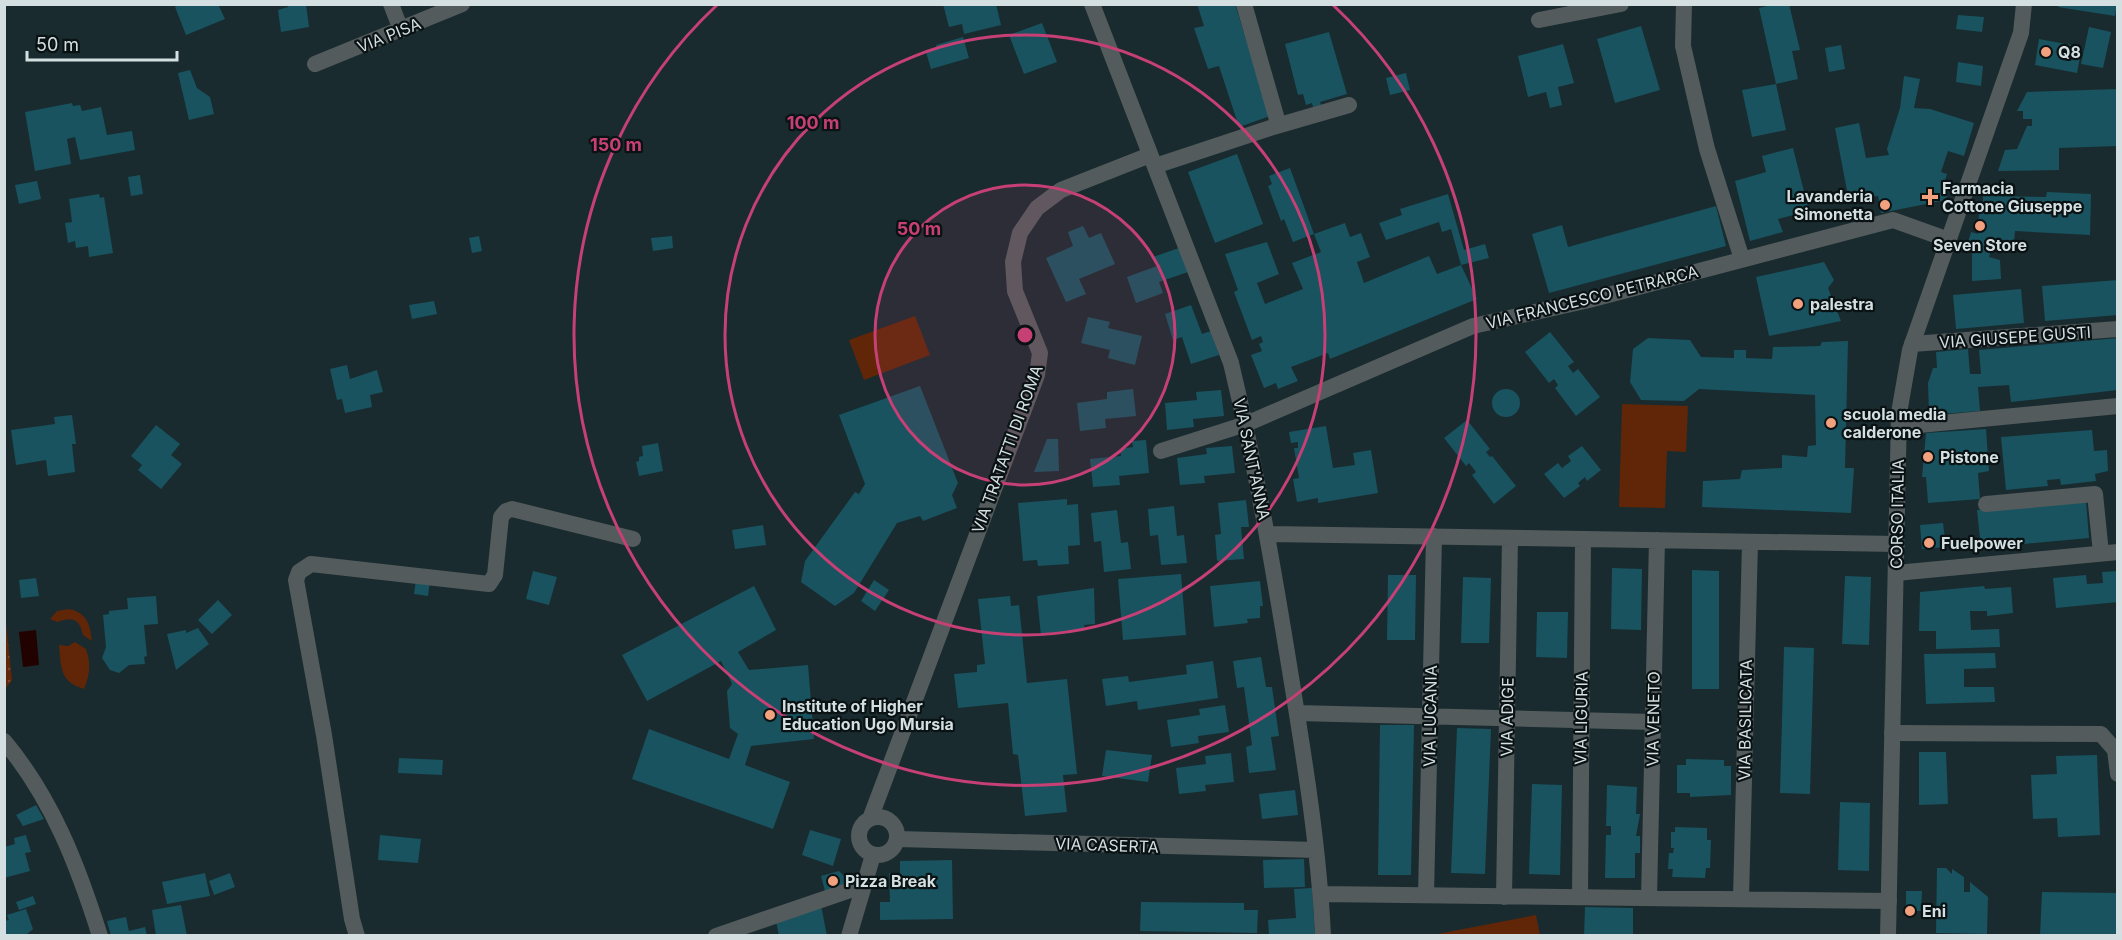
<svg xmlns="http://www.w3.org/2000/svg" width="2122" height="940" viewBox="0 0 2122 940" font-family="Inter,sans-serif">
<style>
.grass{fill:url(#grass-dots)}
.garden{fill:#602607}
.water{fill:#220200}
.building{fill:#18535f}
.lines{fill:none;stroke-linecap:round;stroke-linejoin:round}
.minor{stroke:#535b5d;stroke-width:16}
.tertiary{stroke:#535b5d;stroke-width:16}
.ring{fill:none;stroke:#c64076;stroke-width:3}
.poi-dot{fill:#f2a17e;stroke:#0a1214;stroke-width:2}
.labels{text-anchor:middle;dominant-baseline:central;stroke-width:4.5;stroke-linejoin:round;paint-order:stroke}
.street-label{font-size:16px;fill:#d4dfe1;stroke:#0a1214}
.poi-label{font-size:16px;font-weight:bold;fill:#d4dfe1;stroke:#0a1214;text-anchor:start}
.centre{fill:#c64076;stroke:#0a1214;stroke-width:3}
.ring-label{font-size:18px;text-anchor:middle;font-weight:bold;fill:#c64076;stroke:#0a1214;stroke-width:4.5;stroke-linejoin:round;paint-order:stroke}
</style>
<defs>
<pattern id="grass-dots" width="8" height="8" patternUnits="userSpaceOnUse" patternTransform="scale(1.5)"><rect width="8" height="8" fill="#602607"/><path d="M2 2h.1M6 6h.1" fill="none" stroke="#76452b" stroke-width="1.8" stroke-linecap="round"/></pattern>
</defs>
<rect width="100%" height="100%" fill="#192b2f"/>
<!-- grass -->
<path class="grass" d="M5 615 12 680 5 689H4Z"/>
<!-- garden -->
<path class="garden" d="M915 316 930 355 864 380 849 340Z
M1622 404 1688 406 1686 452 1667 451 1665 508 1619 507Z
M69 609C87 613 90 624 92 641L83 635C80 619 72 616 57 622L50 619 57 611Z
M75 642 86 649C91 663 90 675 84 689 60 682 61 668 59 645L68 646Z
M1536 915 1540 935H1432Z"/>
<!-- water -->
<path class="water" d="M36 630 39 665 23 667 19 632Z"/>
<!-- building -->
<path class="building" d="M181 4H218L225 19 186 35 175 7Z
M288 4H306L309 27 281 32 278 10 288 7Z
M943 4H996L1001 25 964 34 962 24 949 27Z
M1197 4H1235L1270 116 1239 127 1219 66 1208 69 1194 28 1204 26Z
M1776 4H1789L1800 50 1792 51 1798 79 1776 84 1759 8Z
M2059 4H2117L2115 16 2058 7Z
M1958 15 1984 17 1982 32 1956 29Z
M1042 23 1057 62 1024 74 1009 35Z
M1641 26 1660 90 1615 103 1597 39Z
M2089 27 2111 32 2103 68 2081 64Z
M1329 32 1347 94 1320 102 1321 105 1313 107 1312 103 1306 105 1303 94 1298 95 1285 44Z
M963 37 969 58 931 69 926 52 937 49 936 45Z
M2039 39 2082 47 2077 73 2035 65Z
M1563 44 1574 83 1558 87 1562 105 1550 108 1546 92 1528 97 1518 56Z
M1841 45 1845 69 1829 72 1825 48Z
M1958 62 1983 66 1981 86 1956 82Z
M190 70 197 88 210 97 214 114 189 120 178 73Z
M1406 73 1410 90 1390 95 1386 78Z
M1904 76 1920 79 1914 108 1930 109 1974 123 1964 156 1948 151 1941 172 1947 174 1944 184 1949 188 1946 200 1881 213 1878 196 1849 201 1835 128 1859 123 1866 158 1889 155 1887 149 1900 108Z
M1776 84 1786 130 1752 137 1742 90Z
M2118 89V146L2059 148V170L1998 171 2005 150 2017 149 2027 126H2032V119H2023V111H2017L2027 92Z
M72 103 73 106 80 105 82 111 101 107 107 135 132 131 135 150 80 160 75 137 67 139 71 164 35 171 25 112Z
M1793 148 1809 211 1778 219 1783 232 1750 241 1735 181 1766 172 1762 156Z
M1237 154 1263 224 1215 243 1188 172Z
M1290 168 1314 234 1293 242 1284 219 1281 221 1268 186 1272 184 1269 176Z
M140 175 143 194 131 196 128 177Z
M37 181 41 199 19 204 15 185Z
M2047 192 2091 194 2090 235 2015 231 2014 241 1995 239 1989 257 2000 260 2001 279 1972 281V252L1966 250 1971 232 1978 234 1979 209H1983V196L2046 197Z
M99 194 100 198 104 197 113 253 89 257 88 246 76 248 75 241 68 243 65 223 72 222 69 199Z
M1448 194 1464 250 1485 244 1489 258 1461 265 1477 299 1330 359 1328 353 1291 367 1298 381 1278 389 1276 383 1264 388 1251 355 1262 351 1259 344 1263 342 1261 336 1252 340 1234 292 1238 290 1225 254 1267 242 1279 274 1257 283 1265 304 1303 289 1292 263 1321 252 1314 234 1345 223 1350 237 1361 233 1370 257 1357 262 1364 283 1429 256 1437 274 1461 265 1451 229 1442 232 1439 222 1386 240 1379 223 1402 215 1400 209Z
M1716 206 1726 246 1549 293 1532 234 1562 225 1568 247Z
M1083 226 1089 238 1101 233 1115 264 1079 279 1086 294 1066 302 1046 258 1073 246 1068 232Z
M479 236 482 251 472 253 469 238Z
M672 236 673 248 653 251 651 238Z
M1179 248 1188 272 1159 282 1163 293 1136 303 1127 277 1157 266 1153 257Z
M1824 262 1834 280 1828 288 1841 321 1769 336 1756 277Z
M2118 280V315L2045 321 2042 286Z
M2021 289 2024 323 1956 329 1953 295Z
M434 301 437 314 412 319 409 305Z
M1191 305 1202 334 1211 331 1219 355 1191 364 1182 337 1173 340 1165 314Z
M1088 317 1110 322 1108 328 1142 336 1135 365 1108 358 1110 350 1081 343Z
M1550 332 1574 362 1568 366 1573 373 1578 369 1600 397 1576 416 1555 388 1558 385 1554 379 1549 383 1525 352Z
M1648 338 1690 340 1701 357 1734 358V350H1746V358L1772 359 1773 347 1820 346 1822 342 1848 341 1845 468H1854L1851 513 1702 507 1703 481 1740 479 1742 470 1782 468V455L1807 457 1808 446 1816 445 1815 395 1699 389 1684 401 1641 400 1630 382 1633 349Z
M2118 338V390L2011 402 2009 385 1978 387 1980 411 1929 415 1928 383 1933 368H1937L1936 352 1968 349 1970 374H1981L1979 350Z
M347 365 350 379 377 370 383 392 370 395 372 407 345 413 342 399 337 400 330 369Z
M920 386 958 483 952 495 957 508 923 521 920 516 897 523 854 593 835 606 801 582 805 561 855 492 859 494 865 484 839 415Z
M1492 403a14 14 0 1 1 28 0a14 14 0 1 1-28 0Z
M1133 389 1136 416 1105 419 1106 428 1080 431 1077 403 1107 399V392Z
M1221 390 1224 416 1193 419 1194 427 1167 430 1165 403 1197 400 1196 392Z
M72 415 76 444H72L75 472 48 476 46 460 16 465 11 430 55 424 54 417Z
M1467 420 1490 449 1486 452 1490 457 1492 456 1516 486 1494 504 1472 475 1476 472 1469 463 1466 466 1444 438Z
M156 425 180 444 171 455 182 464 161 489 138 470 142 465 131 456Z
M1326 426 1333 468 1355 465 1353 453 1371 450 1378 493 1318 503V498L1297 502 1293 479 1299 478 1294 448H1298V442L1291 443 1289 432Z
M1986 429 1989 471 1978 473 1980 499 1928 503 1926 477H1922L1926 433Z
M2092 430 2094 451 2107 450 2108 471 2095 474 2096 481 2061 485 2060 479 2047 480 2048 486 2006 490 2001 437Z
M1047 439H1058L1059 471 1034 472Z
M1146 440 1149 473 1119 476 1120 485 1093 487 1090 459 1121 456 1120 449 1133 447 1132 441Z
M658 443 663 471 639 476 636 462 639 461V457L643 456 642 446Z
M1232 446 1235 473 1204 476 1205 483 1180 485 1177 458 1207 454 1206 448Z
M1582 446 1601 470 1587 481 1585 477 1578 483 1580 486 1564 498 1544 474 1558 463 1562 468 1571 461 1568 456Z
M1067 499V505L1078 504 1080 545 1068 546 1069 564 1038 566 1037 560 1023 561 1018 503Z
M1246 500 1249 527H1241L1244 559 1217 561 1215 535 1221 534 1218 503Z
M2086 501 2089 538 1981 548 1977 510Z
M1174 506 1177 536 1184 535 1187 563 1161 565 1158 535 1150 536 1148 509Z
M1117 510 1121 543 1128 542 1131 569 1104 572 1101 541 1094 542 1091 513Z
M1943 523 1946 547 1922 549 1920 525Z
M763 525 766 545 735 549 732 530Z
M1612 568 1642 569 1641 630 1611 629Z
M1692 570 1719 571V689H1692Z
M533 571 557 577 549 605 526 599Z
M2118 571V602L2056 608 2053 578 2086 575 2087 584 2103 583 2102 572Z
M1181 574 1186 635 1123 640 1118 579Z
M1388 575H1416L1415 640H1387Z
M1845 576 1871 577 1869 645 1842 644Z
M1463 577 1491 578 1489 643H1461Z
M36 578 39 596 21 598 19 580Z
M416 579 430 581 428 596 414 594Z
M874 580 889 590 875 611 861 601Z
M1260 581 1263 606H1260V618L1247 619 1248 623 1214 627 1210 586Z
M754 586 776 630 738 652 749 670 808 665 814 739 751 746 745 765 790 782 773 829 632 779 649 729 729 759 738 734 730 728 727 691 732 684 721 661 647 701 622 655Z
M1984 586 1985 589 2011 587 2013 613 1987 616V611H1970L1971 630 1999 629 2000 647 1936 649V631H1919L1920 592Z
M1094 588 1095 624 1084 625 1085 629 1041 636 1037 596Z
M156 596 158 624 144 625 147 656 144 657 145 664 129 665 119 673 110 670 102 658 106 647 103 615 109 614V611L128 609 127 598Z
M1010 596 1011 606 1019 605 1027 683 1067 679 1077 774 1063 775 1067 812 1025 816 1018 755 1013 754 1008 703 958 708 954 674 977 672V665L985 664 978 599Z
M218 600 232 615 212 634 198 620Z
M1537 612H1568L1567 658 1536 657Z
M198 628 209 644 176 670 167 634 186 630V633Z
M1784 647 1814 648 1810 794 1780 793Z
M1995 653 1996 668 1964 669V687H1994L1995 702 1926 704 1924 654Z
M1261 657 1266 687H1272L1279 736 1271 737 1276 770 1249 773 1246 747 1252 745 1244 687 1237 688 1233 661Z
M1213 661 1218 698 1138 710 1137 701 1106 706 1102 679 1128 676 1129 682 1187 674 1186 665Z
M1225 705 1229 732 1198 736 1199 743 1171 747 1167 720 1200 715 1199 709Z
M1380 725H1414L1411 875H1378Z
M1457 728 1491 729 1485 874 1451 873Z
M1106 750 1152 755 1148 782 1102 776Z
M1919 752H1946L1948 804 1919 805Z
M1231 753 1234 782 1205 785 1206 791 1179 794 1176 768 1206 764 1205 756Z
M2097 755 2100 835 2058 837 2057 818 2033 819 2031 775 2057 774 2056 756Z
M399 758 443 760 442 775 398 773Z
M1686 759 1724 760V766H1731V795L1690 797V793H1677V765H1686Z
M1532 784 1562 785 1560 875 1529 874Z
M1607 785 1637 787 1636 814H1640L1636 836H1640V853H1635V878H1605L1606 835H1611V826H1606Z
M1295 790 1298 815 1262 819 1259 794Z
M1840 802 1870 803 1869 871 1838 870Z
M36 805 44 819 23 826 16 815Z
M1675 827 1707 828V840H1711L1710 868H1706L1705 878 1672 877 1673 869H1668L1669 853H1673L1674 848H1671V832H1675Z
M810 830 841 839 833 866 802 855Z
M26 835 31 852 25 853 30 871 4 878V847L15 844 14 838Z
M380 835 421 839 418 863 378 860Z
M1304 859 1305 887 1264 888 1263 860Z
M952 860 953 919 880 920V902H890L889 873H900V861Z
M1937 868H1946L1952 874V869L1964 877V892H1970V882L1988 897 1987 934 1936 933Z
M839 871 850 882 825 891 821 876Z
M205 873 210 896 167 904 162 882Z
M230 873 235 887 214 895 209 881Z
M1312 888 1315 936 1269 935 1268 920 1296 918 1294 889Z
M1906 891H1922L1921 911H1906Z
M2042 892 2118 893V936H2040Z
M33 896 36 904 19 910 16 902Z
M1141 902 1244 903V910H1258L1257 933 1140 931Z
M181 905 187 936H156L152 910Z
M821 905 827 936H779L776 921Z
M1585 907 1633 908V936H1584Z
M26 909 33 929 25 936H4V921L9 920 7 915Z
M126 917 129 931 145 927 147 936H111L107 921Z"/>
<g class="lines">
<!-- minor -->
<path class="minor" d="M391 4 401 30
M1092 4 1231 363C1256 467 1274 572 1291 677 1305 763 1319 849 1323 936
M1684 4 1683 46 1707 149 1742 259
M1539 20 1621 4
M315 64 462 4
M1273 127 1349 105
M1155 166 1273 127 1278 123 1244 4
M1912 344 2118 329
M1899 427 2118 406
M1161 451 1246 424 1473 326 1589 300 1893 220 1949 240
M1986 504 2095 494 2101 553
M1267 534 1897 544
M1896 573 2118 552
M1297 713 1653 722
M1892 733 2101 734 2115 750 2118 774
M859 836a19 19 0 1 1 38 0a19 19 0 1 1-38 0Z
M870 819 1037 375 1040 353 1015 291 1013 262 1020 233 1037 208 1061 190 1150 155
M898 839 1316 850
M1321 894 1889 901
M1426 895 1434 536
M1504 897 1510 538
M1580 897 1583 539
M1649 898 1657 540
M1741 899 1750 542
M357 936 352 919 324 735 296 580 299 572 311 564 489 584 495 575 501 517 506 511 512 509 633 539
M716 936 862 886
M849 936 873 855"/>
<!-- tertiary -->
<path class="tertiary" d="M4 741C52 798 78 866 100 936
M1888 936 1899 413 1910 350 2021 33 2024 4"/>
</g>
<!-- distance rings -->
<circle cx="1025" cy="335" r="150" fill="#c64076" fill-opacity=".12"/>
<g class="ring">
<circle cx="1025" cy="335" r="150"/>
<circle cx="1025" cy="335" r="300"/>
<path d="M1333 5A451 451 0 1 1 717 5"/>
</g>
<!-- markers -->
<g class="poi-dot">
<circle cx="2046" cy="52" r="6"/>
<path d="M1927 188h6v6h6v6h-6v6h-6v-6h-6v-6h6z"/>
<circle cx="1885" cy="205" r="6"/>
<circle cx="1980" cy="226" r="6"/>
<circle cx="1798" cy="304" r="6"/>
<circle cx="1831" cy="423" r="6"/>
<circle cx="1928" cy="457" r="6"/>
<circle cx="1929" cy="543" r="6"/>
<circle cx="770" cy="715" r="6"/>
<circle cx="833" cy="881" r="6"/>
<circle cx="1910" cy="911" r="6"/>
</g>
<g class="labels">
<!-- street labels -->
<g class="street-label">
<text transform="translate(389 35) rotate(-22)">VIA PISA</text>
<text transform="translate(1592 297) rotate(-14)">VIA FRANCESCO PETRARCA</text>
<text transform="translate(2015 337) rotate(-4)">VIA GIUSEPE GUSTI</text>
<text transform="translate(1007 449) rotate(-70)">VIA TRATATTI DI ROMA</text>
<text transform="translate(1252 459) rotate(78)">VIA SANT'ANNA</text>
<text transform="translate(1897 514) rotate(-89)">CORSO ITALIA</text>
<text transform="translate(1430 716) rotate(-89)">VIA LUCANIA</text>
<text transform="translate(1507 717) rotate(-89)">VIA ADIGE</text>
<text transform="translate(1581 718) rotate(-89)">VIA LIGURIA</text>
<text transform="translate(1653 719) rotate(-89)">VIA VENETO</text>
<text transform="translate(1745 720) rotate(-89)">VIA BASILICATA</text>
<text transform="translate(1107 845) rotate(2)">VIA CASERTA</text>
</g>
<!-- poi labels -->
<g class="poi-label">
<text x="2058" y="52">Q8</text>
<text x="1942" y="188">Farmacia<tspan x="1942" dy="18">Cottone Giuseppe</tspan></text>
<text x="1873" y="196" text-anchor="end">Lavanderia<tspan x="1873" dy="18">Simonetta</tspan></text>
<text x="1980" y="245" text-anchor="middle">Seven Store</text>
<text x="1810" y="304">palestra</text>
<text x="1843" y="414">scuola media<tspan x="1843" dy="18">calderone</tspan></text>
<text x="1940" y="457">Pistone</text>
<text x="1941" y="543">Fuelpower</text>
<text x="782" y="706">Institute of Higher<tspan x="782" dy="18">Education Ugo Mursia</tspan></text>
<text x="845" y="881">Pizza Break</text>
<text x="1922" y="911">Eni</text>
</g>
</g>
<circle cx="1025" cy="335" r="9" class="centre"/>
<g class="ring-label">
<text x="813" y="129">100 m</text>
<text x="616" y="151">150 m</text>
<text x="919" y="235">50 m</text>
</g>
<!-- border -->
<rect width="2122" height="940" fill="none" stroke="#d4dfe1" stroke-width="12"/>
<!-- scale -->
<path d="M27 51v9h150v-9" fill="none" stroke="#d4dfe1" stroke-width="3"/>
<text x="36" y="51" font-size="18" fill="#d4dfe1" stroke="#0a1214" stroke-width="4.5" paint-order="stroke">50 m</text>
</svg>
